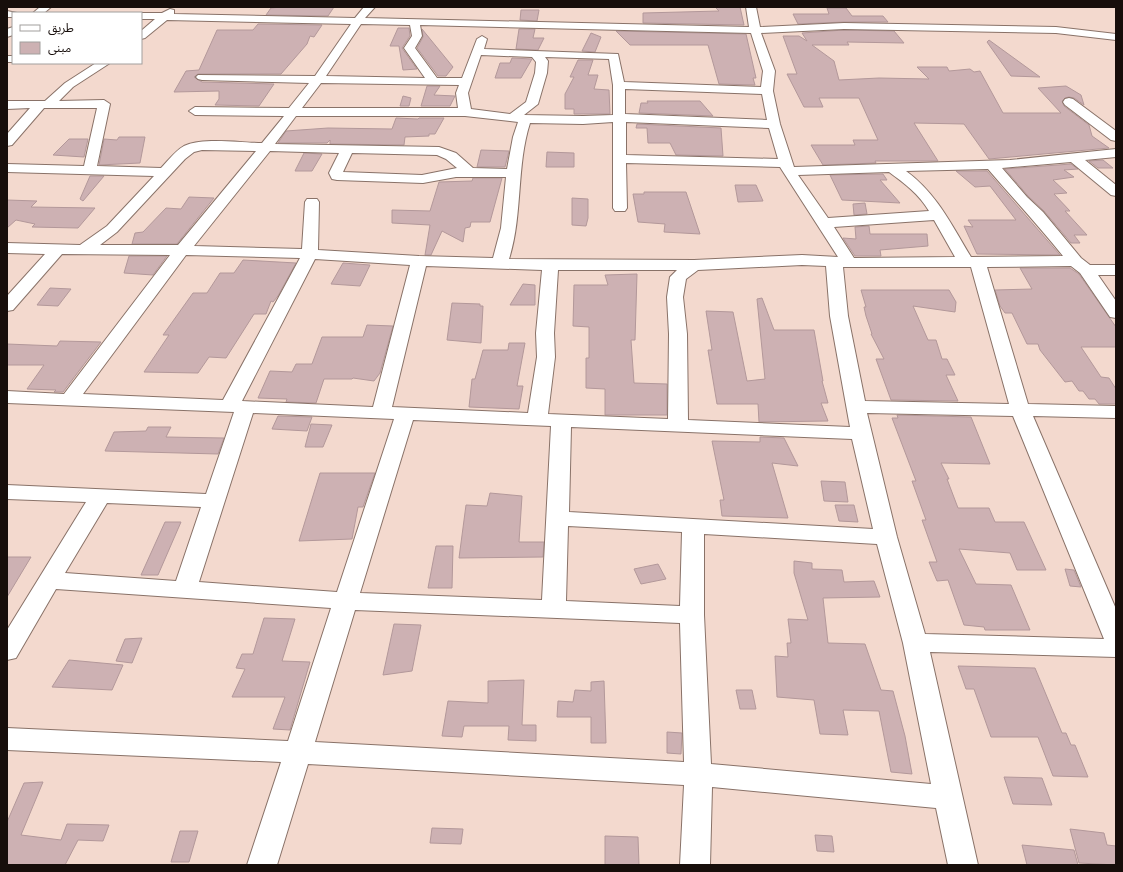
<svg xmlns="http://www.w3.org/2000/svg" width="1123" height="872" viewBox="0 0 1123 872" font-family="'Sofia Sans Condensed','Noto Sans Arabic',sans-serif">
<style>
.building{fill:#cdb1b3;stroke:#b3989a}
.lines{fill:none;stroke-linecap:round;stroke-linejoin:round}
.street-casing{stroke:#897268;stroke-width:2}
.street{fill:#fff;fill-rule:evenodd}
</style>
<rect width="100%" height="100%" fill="#f3d9ce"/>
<!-- building -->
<path class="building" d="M281 7H334L328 16 266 15 271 8Z
M715 7H740L744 25 643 23V13L719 11Z
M827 8H846L852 16H883L888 22H844L798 24 793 14H829Z
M521 10H539L537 21 520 20Z
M258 24 322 25 314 37 310 36 307 44 281 74H198L194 77 202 82 274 84 259 106 215 105 219 99V91L174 92 186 71 199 70 217 30H253Z
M398 28H409L410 36 402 48 417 69 403 70 399 46H390Z
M422 29 453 67 446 76H438L417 48 423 37Z
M519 29H535L533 38H544L538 50 516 49Z
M844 30 894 31 904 43 847 42 849 45H812L834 61 839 80 879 78 929 79 917 67H947L949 71 970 69 974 72 980 71 1003 113H1061L1038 88 1066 86 1081 95 1084 105 1074 98 1069 97 1065 98 1062 101 1064 106 1089 125 1092 136 1109 148 989 159 964 124 914 123 938 161H875L876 163 823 165 811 145H855L853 140H878L859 98H819L823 107H804L787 74H797L783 36H799L807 41 802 33Z
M616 31 746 34 756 78H753L755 85 719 84 708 45H630Z
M591 33 601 37 595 52 582 51Z
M989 40 1040 77 1011 76 987 42Z
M512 58 532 59 521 78H495L500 63H510Z
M578 60H593L588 75H598L594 89 609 90 610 114H574V109H565V94L574 77H570Z
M427 86H440L434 95 455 96 450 106H421Z
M403 96 411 98 409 106H400Z
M647 101H700L713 116 639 113 641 103H648Z
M396 118 418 119 419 118H444L435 134H429V136L405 137 404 145 330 144V140L327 143H278L286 131 328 128 392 129Z
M637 124 721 128 723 156 676 155 670 143H648L647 128H636Z
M119 137H145L140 163 99 165 104 139 117 140Z
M69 139H88L84 157 53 155Z
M481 150 509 151 505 167H477Z
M547 152 574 153V167H546Z
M304 153 322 154 312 171H295Z
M1103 160 1113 168H1098L1089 161Z
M1071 164 1078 169 1064 170 1074 177 1053 180 1067 193 1054 194 1070 211H1065L1087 235H1074L1080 243H1071L1044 211 1028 196 1005 169Z
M956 171H987L1060 255 977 254 964 226 973 227 968 220H1016L990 186 975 187Z
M883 174 887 180H880L900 203 842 200 830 175Z
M90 176H104L83 201 80 199Z
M473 178H502L490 222H471L470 227 465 228 463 242 442 231 431 255H425L430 225 392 223V210L430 211 439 182 472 181Z
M735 185H756L763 201 738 202Z
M644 192H686L700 234 664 232 665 224 638 222 633 194H644Z
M189 197 214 198 177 244H132L135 233 143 232 166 208 181 209Z
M572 198 588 199V218L586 226 572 225Z
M7 200 37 201 31 207 95 208 78 228 32 227 35 224 16 220 7 228Z
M865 203 867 214 854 215 853 204Z
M869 226 870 234H927L928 246 880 250 881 256H855L843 238 856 239 855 227Z
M129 256H167L153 275 124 273Z
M243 260 296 263 278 296 273 302 271 301 266 314H254L226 358 209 357 198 373 144 372 169 335H163L193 293H207L220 273H234Z
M343 263 370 265 360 286 331 284Z
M1020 268H1070L1079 274 1116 327V347H1081L1101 377 1109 378 1116 389V404H1099L1095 399H1089L1083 391H1079L1072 381 1065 382 1040 350 1038 344H1027L1012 313H1005L1000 306 995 290 1032 289Z
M637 274 635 340H631L634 383 667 384V415H605V389L586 388V358H589V327L573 326 574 285H608L605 275Z
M523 284 535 285V305H510Z
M50 288 71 289 58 306 37 305Z
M861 290H949L956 302 955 312 913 306 928 340H936L942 359H947L955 375H946L958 401 891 400 876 359H884L871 334H872L866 316 864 307H866Z
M762 298 774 330H814L823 381H822L828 403H821L828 421 759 422 758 404H717L708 350H712L706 311 733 312 747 381 765 379 757 299Z
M452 303 480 304V306H483L481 343 447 340Z
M367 325 393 326 380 373 374 381 353 378 352 379H324L316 403 286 402 287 399 258 398 270 371 292 372 296 364H312L322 337H363Z
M60 341 101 342 63 392H54L56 390 27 389 44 365H7V344L57 346Z
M509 343H525L517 386H523L519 409 469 407 472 379H475L483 350H508Z
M897 415 971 417 990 464 941 463 949 479H947L958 508H989L995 522H1024L1046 570H1017L1010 553 959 549 976 584 1011 585 1030 630H985L984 627 964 625 948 580 937 581 929 562H937L922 520H926L912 481H916L892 418H898Z
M278 416 312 417 307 431 272 429Z
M311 424 332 425 323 447H305Z
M148 427H171L166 437 224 438 218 454 105 451 114 432 146 431Z
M760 437 784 438 798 466 772 463 788 518 722 516 720 500H724L712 441 760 442Z
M320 473H375L363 507H358L352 539 299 541Z
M821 481 845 482 848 502 824 501Z
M490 493 522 496 519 542H544L543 557 459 558 466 505 487 506Z
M835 505H854L858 522 839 521Z
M165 522H181L158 575H141Z
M436 546H453L452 588H428Z
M7 557H31L7 597Z
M794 561 812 563V569L842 570 844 582 874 581 880 597 823 598 828 643 865 644 881 690 893 691 905 736 912 774 891 772 879 711 843 710 848 735 820 734 814 700 777 697 775 656 788 657 787 643H791L788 619 808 620 794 573Z
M658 564 666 579 641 584 634 569Z
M1065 569 1074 570 1081 587 1070 586Z
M264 618 295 619 282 661 310 662 290 730 273 729 285 697H232L245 669 236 668 242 654H253Z
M394 624 421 625 412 671 383 675Z
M142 638 132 663 116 661 125 639Z
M69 660 123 665 112 690 52 687Z
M958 666 1035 668 1062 733H1066L1071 745H1075L1088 777 1053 776 1038 737H991L974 689H966Z
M524 680 522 725H536V741L508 740 509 726H464L462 737 442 736 448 701 488 703V681Z
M604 681 606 743H591V717H557L558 701 573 702 575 690 591 691V682Z
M736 690H752L756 709H740Z
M667 732 682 733 681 754 667 753Z
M1004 777 1042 778 1052 805 1013 804Z
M43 782 21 835 61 840 67 824 109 825 103 841 78 840 65 865H7V822L24 783Z
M432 828 463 829 461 844 430 843Z
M1070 829 1104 833 1107 845 1116 846V865L1079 863Z
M180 831H198L189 862H171Z
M815 835 832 836 834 852 817 851Z
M605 836 638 837 639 865H605Z
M1022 845 1074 850 1078 865H1027Z"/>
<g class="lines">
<defs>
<path id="street" d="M40 7H51L44 13H33Z
M364 7H375L365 18 749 27 746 7H756L760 27 844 23 1056 27 1116 34V40L1056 33 844 29 761 33 775 71 773 91 780 124 794 167 1010 160 1116 149V157L1085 160 1116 185V196L1111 195 1071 162 1002 168 1027 197 1043 212 1081 258 1090 265H1116V275H1098L1116 301V318L1110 317 1080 273 1071 266 987 267 1028 404 1116 406V418L1033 416 1116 609V657L930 652 978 865H948L936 808 712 787 710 865H680L684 785 308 764 277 865H247L281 762 7 750V728L288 741 331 608 56 589 16 658 7 660V630L86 502 7 499V485L206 494 234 412 7 403V391L64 394 170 255 62 254 13 310 7 311V296L45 254 7 253V243L80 245 107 226 154 176 7 172V164L84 166 97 108H44L12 145 7 146V134L30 108 7 109V101H45L65 83 96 63H110L73 87 59 101 104 100 110 104 97 166 161 168C168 161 175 151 184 146 203 137 241 143 262 143L284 116 195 115 189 111 195 107 289 108 309 83 202 80 198 79 196 77 198 75 315 76 351 24 167 20 145 38 141 39V31L155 19H141V13H162L170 9 174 10V14L355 18ZM361 24 410 25 412 36 404 48 425 78 326 76ZM420 25 751 33 763 71 761 87 624 82 618 54 484 49 487 39 482 36 477 39 462 78H437L415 48 422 36ZM481 55 532 57 536 62 535 73 526 102 510 114 471 109 468 93ZM545 57 609 59 613 85V115L583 116 524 115 538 104 547 73 548 61ZM321 83 459 85 456 93 458 108H302ZM625 89 762 94 767 120 625 114ZM296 116H465L518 122 513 137 507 169 473 168 456 153 439 147 275 144ZM613 122V208L615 211H625L627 208 626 163 780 167 838 257 802 255 694 260 509 259C523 215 516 167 530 123L583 124ZM626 122 769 128 778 159 626 155ZM202 150 256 151 178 245H100L117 232 185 159 194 152ZM270 151 339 153 329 173 332 179 337 180 423 183 456 177H506L501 228 493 258 419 256 318 250 319 202 317 199H307L305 202 302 249 194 246ZM352 153 437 155 446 159 457 168 422 175 343 172ZM988 169C1013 198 1039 226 1063 256L971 257C951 224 937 194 906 171ZM889 172C904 183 919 194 929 211L828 218 798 175ZM934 220 955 257 854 258 834 227ZM186 255 300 258 223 400 83 394ZM315 259 410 265 373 407 242 401ZM802 265 826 266 830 316 850 427 688 420 687 334 683 297 686 279 698 270ZM426 266 542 270 536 333 537 357 528 413 392 407ZM843 267H971L1009 404 865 401 848 316ZM558 270H677L670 277 667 297 669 334 668 419 548 414 555 357 554 333ZM253 413 394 419 337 592 199 582ZM867 413 1013 416 1104 639 925 634 897 537ZM413 420 551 426 542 600 360 593ZM571 427 852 439 873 529 569 512ZM107 503 201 507 176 581 65 573ZM568 526 682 532 680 606 566 601ZM704 534 877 544 903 643 931 784 711 764 704 615ZM355 610 680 623 684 762 315 742Z
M7 11 17 13H13V17H7Z
M13 27V35L7 37V29Z
M7 56H13V62H7Z
M1069 98 1073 99 1116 131V141L1111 140 1065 105 1063 102 1065 99Z"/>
</defs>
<!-- street casing -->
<use href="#street" class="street-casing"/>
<!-- street -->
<use href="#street" class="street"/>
</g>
<!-- border -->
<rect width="1123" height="872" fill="none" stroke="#170e0b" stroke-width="16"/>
<!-- legend -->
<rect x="12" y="12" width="130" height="52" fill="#ffffff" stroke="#a29f9d"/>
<rect x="20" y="25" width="20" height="6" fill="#ffffff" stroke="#a29f9d"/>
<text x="48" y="32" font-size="12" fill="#170e0b">طريق</text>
<rect x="20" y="42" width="20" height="12" fill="#cdb1b3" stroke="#a29f9d"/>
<text x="48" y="52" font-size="12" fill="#170e0b">مبنى</text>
</svg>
